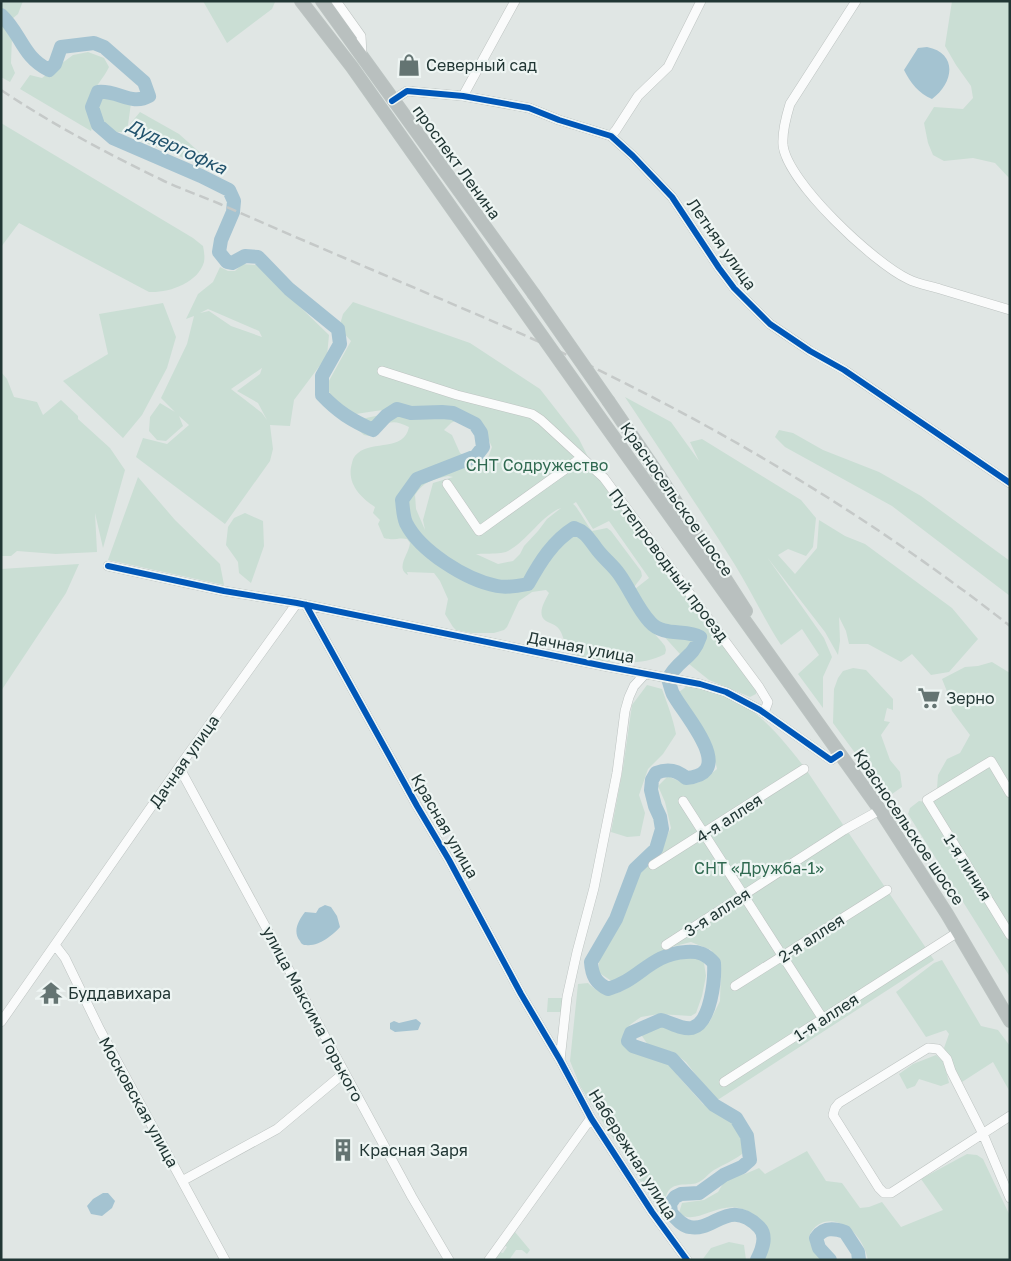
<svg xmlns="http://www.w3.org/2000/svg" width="1011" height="1261" viewBox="0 0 1011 1261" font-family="'Golos Text',sans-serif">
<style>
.green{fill:#caded4;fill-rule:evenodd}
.water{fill:#a4c3d1}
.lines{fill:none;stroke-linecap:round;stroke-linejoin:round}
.river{stroke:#a4c3d1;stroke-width:14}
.minor-casing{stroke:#bdc3c1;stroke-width:10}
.highway-casing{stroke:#bbc3c1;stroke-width:14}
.minor{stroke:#fafbfb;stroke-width:9}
.highway{stroke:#b9c0bf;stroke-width:12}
.rail{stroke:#c5c9c8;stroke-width:2.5;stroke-dasharray:10 5;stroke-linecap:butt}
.highway-bridge-casing{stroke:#bbc3c1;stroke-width:14;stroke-linecap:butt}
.highway-bridge{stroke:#b9c0bf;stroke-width:12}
.cycleway-casing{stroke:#eef5f3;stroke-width:9}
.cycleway{stroke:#0057b8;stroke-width:6}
.labels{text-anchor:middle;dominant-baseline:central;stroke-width:4.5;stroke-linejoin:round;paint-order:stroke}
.poi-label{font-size:16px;fill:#213634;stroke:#eef5f3;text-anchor:start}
.street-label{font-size:16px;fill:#213634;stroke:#eef5f3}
.park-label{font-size:16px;fill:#2f6950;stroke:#eef5f3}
.water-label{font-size:18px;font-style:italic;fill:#21526c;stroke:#eef5f3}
</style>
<rect width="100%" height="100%" fill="#e0e6e4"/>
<!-- green -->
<path class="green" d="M1 1H23L18 14 12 19 1 11Z
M203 1H274L275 2 272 9 227 43Z
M952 1H1010V179L995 163 973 158 944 161 933 155 928 143 924 123 934 107 963 109 973 98 971 86 956 65 945 46Z
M1 24 12 37 11 63 15 73 10 82 1 77Z
M88 52 104 58 109 67C104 78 94 87 90 99 86 110 95 121 91 131L20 89 30 75 42 78 73 55Z
M110 96 131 103 128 125 124 132H112L105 127 99 116 97 105 101 98Z
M140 112 179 134 206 158 197 163 141 141 130 133V124Z
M1 123 193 238 203 246C204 251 205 257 204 262 198 283 169 293 149 292L19 223 1 247Z
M242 264 256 265 262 270 329 335 327 356 294 400 290 426 270 425 273 449 270 461 225 524 136 457 143 438 167 444 189 425 179 416 183 426 166 441 157 440 149 431 150 417 160 403 175 412 161 398 187 344 194 316 186 319 198 294 213 282 220 267 228 271H235ZM208 309 259 331 262 337 231 326 209 311 200 313ZM262 368 260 374 237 391 258 403 267 420 262 413 231 389Z
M353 302 470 343 540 389 579 439 599 479 757 683 756 694 750 697 709 680 689 664 651 622 635 589 649 578 609 521 593 529 576 502 573 504C577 506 587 525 592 531L607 528 611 531 641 571 642 576C639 582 631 589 629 596 626 607 658 636 665 646L666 650 665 654C642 666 617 663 593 659 585 657 577 658 571 653 563 646 565 637 559 629 555 624 551 624 546 621 536 614 545 601 549 593L546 590 532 592 519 601 507 627 504 630 494 633H471L456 630 453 627 445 614 448 599 440 581 434 573 407 572 408 575C395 568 409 554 410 543L407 539C400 537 392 541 384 538L378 524 380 520 373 513 375 507C360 497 346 483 352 463 353 459 354 456 358 453 373 440 404 452 409 427 390 417 385 424 369 436L364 435 357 429 362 420 366 418 395 412 420 411 454 416 455 421 451 423 444 430 452 435 460 453 468 458 478 459 482 461 481 466 477 471 484 469 492 447C489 441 486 431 481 426 450 397 388 409 350 415L325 388 351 341 339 328 343 314ZM448 476 453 477 433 483 423 520 425 530 416 509 415 495C423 482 433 479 448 476ZM561 508 547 519 538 531 524 546 520 554 513 561 498 564 476 554C485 553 500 555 508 551 526 542 543 514 561 508Z
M163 303 176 337 167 368 142 415 123 438 63 381 108 354 99 314Z
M1 372 7 379 14 397 37 402 43 415 61 400 78 416V419L110 448 125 470 103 548 95 513 97 552 56 554 17 551 11 556H1Z
M625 397 671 422 699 461 690 442 702 439 801 500 816 518 813 547 806 556 788 549 778 555 795 574 817 548 819 520 845 536 865 544 952 608 978 639 949 672 931 675 912 654 901 662 868 644H849L846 631 839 617 840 641 838 655 825 632 767 557 824 638 832 657 823 677V708L798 674 819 655 802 629 781 645C764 619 751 591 735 565 699 508 662 453 625 397Z
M779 430 793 433 823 450 879 472 921 496 1010 561V596L892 506 785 447 775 437Z
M138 477 175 520 220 564 224 585 108 560Z
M245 513 263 521 264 546 251 583 239 573 238 562 226 545 228 527 234 518Z
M79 564 66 593 1 691V569Z
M992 662 1010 673V977L908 814 910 808 919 801 926 802 937 789 938 775 947 759 960 753 970 735 952 711 948 694 942 679 965 667 978 666Z
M853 668 866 670 893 699V710L887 708 884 721 890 722 881 735 890 760 900 772 902 787 892 794 886 795 833 723 834 689 838 678 843 671Z
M647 685 662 689C667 703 673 718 676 734L663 754 648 769 639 795 645 813 640 836 627 837 611 832 623 768 632 705Z
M687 686C699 689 713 690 725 695 759 709 783 740 805 768L934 960 716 1101 686 1062 673 1052 648 1045 640 1033 665 1025 691 1032 709 1023 720 1001 721 966 711 950 691 942 667 948 613 982 598 972 600 955 618 922 639 873 659 851 671 828 665 802 658 786 668 776C694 789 696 786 717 769 712 742 693 717 679 692Z
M685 954 700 955 704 963 706 976 702 996 696 1013 691 1016 659 1014 641 1017 631 1024 624 1031 623 1039 628 1045 645 1055 658 1056 668 1062 678 1076 703 1104 731 1120 742 1141V1154C733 1161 724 1164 714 1170 709 1173 705 1179 699 1182 690 1187 678 1181 669 1190 665 1195 664 1206 660 1212L580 1086 570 1061 578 984 588 983C616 1011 635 979 656 964 664 957 675 956 685 954Z
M942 960 981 1026 998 1030 1010 1046V1092L993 1062 962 1082 944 1048 949 1034 946 1030 926 1037 896 992 934 963Z
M548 998H562V1012H547Z
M936 1055 944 1062 949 1083 941 1086 919 1079 915 1086 907 1089 899 1074 913 1064Z
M807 1151 826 1181 842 1183 860 1208 869 1207 882 1202 901 1227 943 1210 921 1179 967 1154 977 1155 983 1159 1010 1216V1260H868C866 1251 862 1242 856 1235 843 1219 819 1214 809 1236L811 1245 823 1260H764C769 1244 771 1233 759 1220 728 1187 698 1230 679 1213L682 1203 704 1200 718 1192 724 1182 736 1175 745 1174 759 1168 765 1174Z
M515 1232 530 1250 527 1254 522 1250H516L509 1260H494L499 1252 503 1253 507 1247 504 1245Z
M729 1242 744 1245 746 1260H702L711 1248Z"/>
<!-- water -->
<path class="water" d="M927 47C958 53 954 83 932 99 919 94 910 82 904 70L918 48Z
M325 905 331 907 337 916 340 927C333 935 318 947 306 945 302 945 301 943 300 941 292 931 299 920 305 912L316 913 319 908Z
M416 1019 421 1023 418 1030 395 1032 390 1029V1023L394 1021 399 1023Z
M103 1193H108L115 1201 112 1208 102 1216 91 1214 87 1206 93 1199Z"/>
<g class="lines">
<!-- river -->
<path class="river" d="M1 15C21 33 22 57 49 70L55 64 61 47 94 43 104 47 144 82 149 96C132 106 118 90 98 92L92 107 98 125 113 138 201 176 229 190 234 201 233 212 221 240 219 252 227 262 232 263 245 256 258 257 289 289 338 329 340 344 322 376V395C338 412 351 420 373 430L386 416 397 409 411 413 442 412 453 413 475 424 481 433 483 447 476 456 417 479 402 500C403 507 403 516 406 523 420 551 466 580 497 586 507 588 518 586 528 584 540 562 553 541 574 528 586 532 589 539 596 548 603 558 612 564 619 574 630 589 637 608 650 622 663 637 686 629 700 637 693 659 678 659 668 679 670 684 671 690 673 694 684 715 739 774 686 778 677 770 668 768 656 773L652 780 651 790 655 806 660 817 662 829 656 849 635 869 616 919 591 962C592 976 596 983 608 989 640 980 650 954 686 952 699 951 706 954 714 963 715 979 711 1023 692 1028 682 1030 670 1022 661 1020L631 1033 628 1041 633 1046 672 1059 714 1105 736 1118 747 1136 750 1160 742 1167 724 1175 699 1193 681 1194 675 1197 670 1204 671 1213C676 1218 682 1226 690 1227 714 1232 729 1197 759 1227 768 1236 762 1250 757 1260
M830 1260 819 1248 816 1238C823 1227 834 1228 845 1232L858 1252 859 1260"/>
<defs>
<path id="minor" d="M336 1 361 36 362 55
M856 1 790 104C786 117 782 131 783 145 787 182 874 263 908 279 918 284 930 286 940 289 963 296 987 303 1010 310
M463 96 515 1
M392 101 407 91 463 96 529 108 559 120 611 136 633 156 672 197 719 268 734 288 770 324 810 351 844 370 1010 483
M611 136 616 130 638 96 668 67 701 1
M382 371 457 395 532 414 541 420 604 478 759 687 768 702 764 713
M447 484 479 531 581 458
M108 566 224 591 297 603 604 666 700 684 726 692 760 710 831 760 840 754
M306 605 417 806 449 860 521 994 560 1060 591 1118 652 1212 687 1260
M179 767 412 1197 449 1260
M1010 793 991 761 927 800 1010 935
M683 801 823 1019
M653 865 804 769
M55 945 65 958 100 1030 225 1260
M666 945 844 830 880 810
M735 986 887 890
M1 1022 179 767 297 603
M560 1060 567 997 577 952 594 888 617 773 625 711 629 697 634 686 645 674
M724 1082 958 932
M1010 1116 891 1193H884L879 1188 833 1115 835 1108 839 1103 928 1048 938 1049 947 1059 951 1071 983 1134 1010 1198
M182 1181 277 1129 344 1073
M489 1260 591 1118"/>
<path id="highway" d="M301 1 352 67 508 288
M322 1 533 293
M609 402 658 474 746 611
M593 408 880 810 947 914 1010 1021"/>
</defs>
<!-- minor casing -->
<use href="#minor" class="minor-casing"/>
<!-- highway casing -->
<use href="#highway" class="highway-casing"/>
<!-- minor -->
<use href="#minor" class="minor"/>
<!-- highway -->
<use href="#highway" class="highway"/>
<!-- rail -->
<path class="rail" d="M1 90C52 124 106 153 162 180 181 189 201 196 220 204 315 246 411 286 506 327 685 406 856 505 1010 626"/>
<defs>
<path id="highway-bridge" d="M508 288 593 408
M533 293 609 402"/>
</defs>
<!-- highway-bridge casing -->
<use href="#highway-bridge" class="highway-bridge-casing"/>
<!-- highway-bridge -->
<use href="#highway-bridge" class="highway-bridge"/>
<defs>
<path id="cycleway" d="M392 101 407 91 463 96 529 108 559 120 611 136 633 156 672 197 719 268 734 288 770 324 810 351 844 370 1010 483
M108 566 224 591 297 603 604 666 700 684 726 692 760 710 831 760 840 754
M306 605 417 806 449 860 521 994 560 1060 591 1118 652 1212 687 1260"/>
</defs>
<!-- cycleway casing -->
<use href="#cycleway" class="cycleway-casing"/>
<!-- cycleway -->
<use href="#cycleway" class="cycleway"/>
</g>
<!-- icons -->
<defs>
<symbol id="shop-bare" viewBox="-9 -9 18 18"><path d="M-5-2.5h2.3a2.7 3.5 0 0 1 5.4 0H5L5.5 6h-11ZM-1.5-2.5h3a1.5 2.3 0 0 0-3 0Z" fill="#647472" stroke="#eef5f3" stroke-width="2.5" paint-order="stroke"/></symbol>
<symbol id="supermarket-bare" viewBox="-9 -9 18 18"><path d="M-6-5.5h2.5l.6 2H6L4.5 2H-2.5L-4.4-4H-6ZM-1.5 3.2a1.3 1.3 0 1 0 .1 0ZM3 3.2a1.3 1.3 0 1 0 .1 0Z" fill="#647472" stroke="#eef5f3" stroke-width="2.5" paint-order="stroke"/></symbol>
<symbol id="temple-bare" viewBox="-9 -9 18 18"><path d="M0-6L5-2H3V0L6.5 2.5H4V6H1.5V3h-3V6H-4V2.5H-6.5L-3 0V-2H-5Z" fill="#647472" stroke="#eef5f3" stroke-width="2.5" paint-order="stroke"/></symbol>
<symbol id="building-bare" viewBox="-9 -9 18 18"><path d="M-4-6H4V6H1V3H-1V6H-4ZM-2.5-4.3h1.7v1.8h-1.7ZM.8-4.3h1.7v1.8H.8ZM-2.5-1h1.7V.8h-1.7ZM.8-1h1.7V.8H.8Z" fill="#647472" stroke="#eef5f3" stroke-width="2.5" paint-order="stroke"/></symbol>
</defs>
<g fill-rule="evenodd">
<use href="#shop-bare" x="393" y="49" width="32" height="32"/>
<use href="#supermarket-bare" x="913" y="682" width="32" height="32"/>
<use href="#temple-bare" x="35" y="977" width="32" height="32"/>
<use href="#building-bare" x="327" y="1134" width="32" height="32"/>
</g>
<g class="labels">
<!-- poi labels -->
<g class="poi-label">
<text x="426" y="65">Северный сад</text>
<text x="946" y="698">Зерно</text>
<text x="68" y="993">Буддавихара</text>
<text x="359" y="1150">Красная Заря</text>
</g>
<!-- street labels -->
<g class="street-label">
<text transform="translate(457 162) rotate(54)">проспект Ленина</text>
<text transform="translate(722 244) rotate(55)">Летняя улица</text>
<text transform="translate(677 499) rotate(55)">Красносельское шоссе</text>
<text transform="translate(669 565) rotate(53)">Путепроводный проезд</text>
<text transform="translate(581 647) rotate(11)">Дачная улица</text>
<text transform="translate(184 761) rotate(-55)">Дачная улица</text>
<text transform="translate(729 818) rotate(-33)">4-я аллея</text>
<text transform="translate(445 826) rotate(60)">Красная улица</text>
<text transform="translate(909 827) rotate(56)">Красносельское шоссе</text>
<text transform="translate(968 867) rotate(58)">1-я линия</text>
<text transform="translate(717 912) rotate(-33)">3-я аллея</text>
<text transform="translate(811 938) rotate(-33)">2-я аллея</text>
<text transform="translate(313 1014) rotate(62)">улица Максима Горького</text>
<text transform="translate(826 1017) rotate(-33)">1-я аллея</text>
<text transform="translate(139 1102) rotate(61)">Московская улица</text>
<text transform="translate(633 1154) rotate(58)">Набережная улица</text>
</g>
<!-- park labels -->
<g class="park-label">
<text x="537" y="465">СНТ Содружество</text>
<text x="759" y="868">СНТ «Дружба-1»</text>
</g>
<!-- water labels -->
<g class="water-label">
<text transform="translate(177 146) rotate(25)">Дудергофка</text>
</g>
</g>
<!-- border -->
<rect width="1011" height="1261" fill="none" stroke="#213634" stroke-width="5"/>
</svg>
